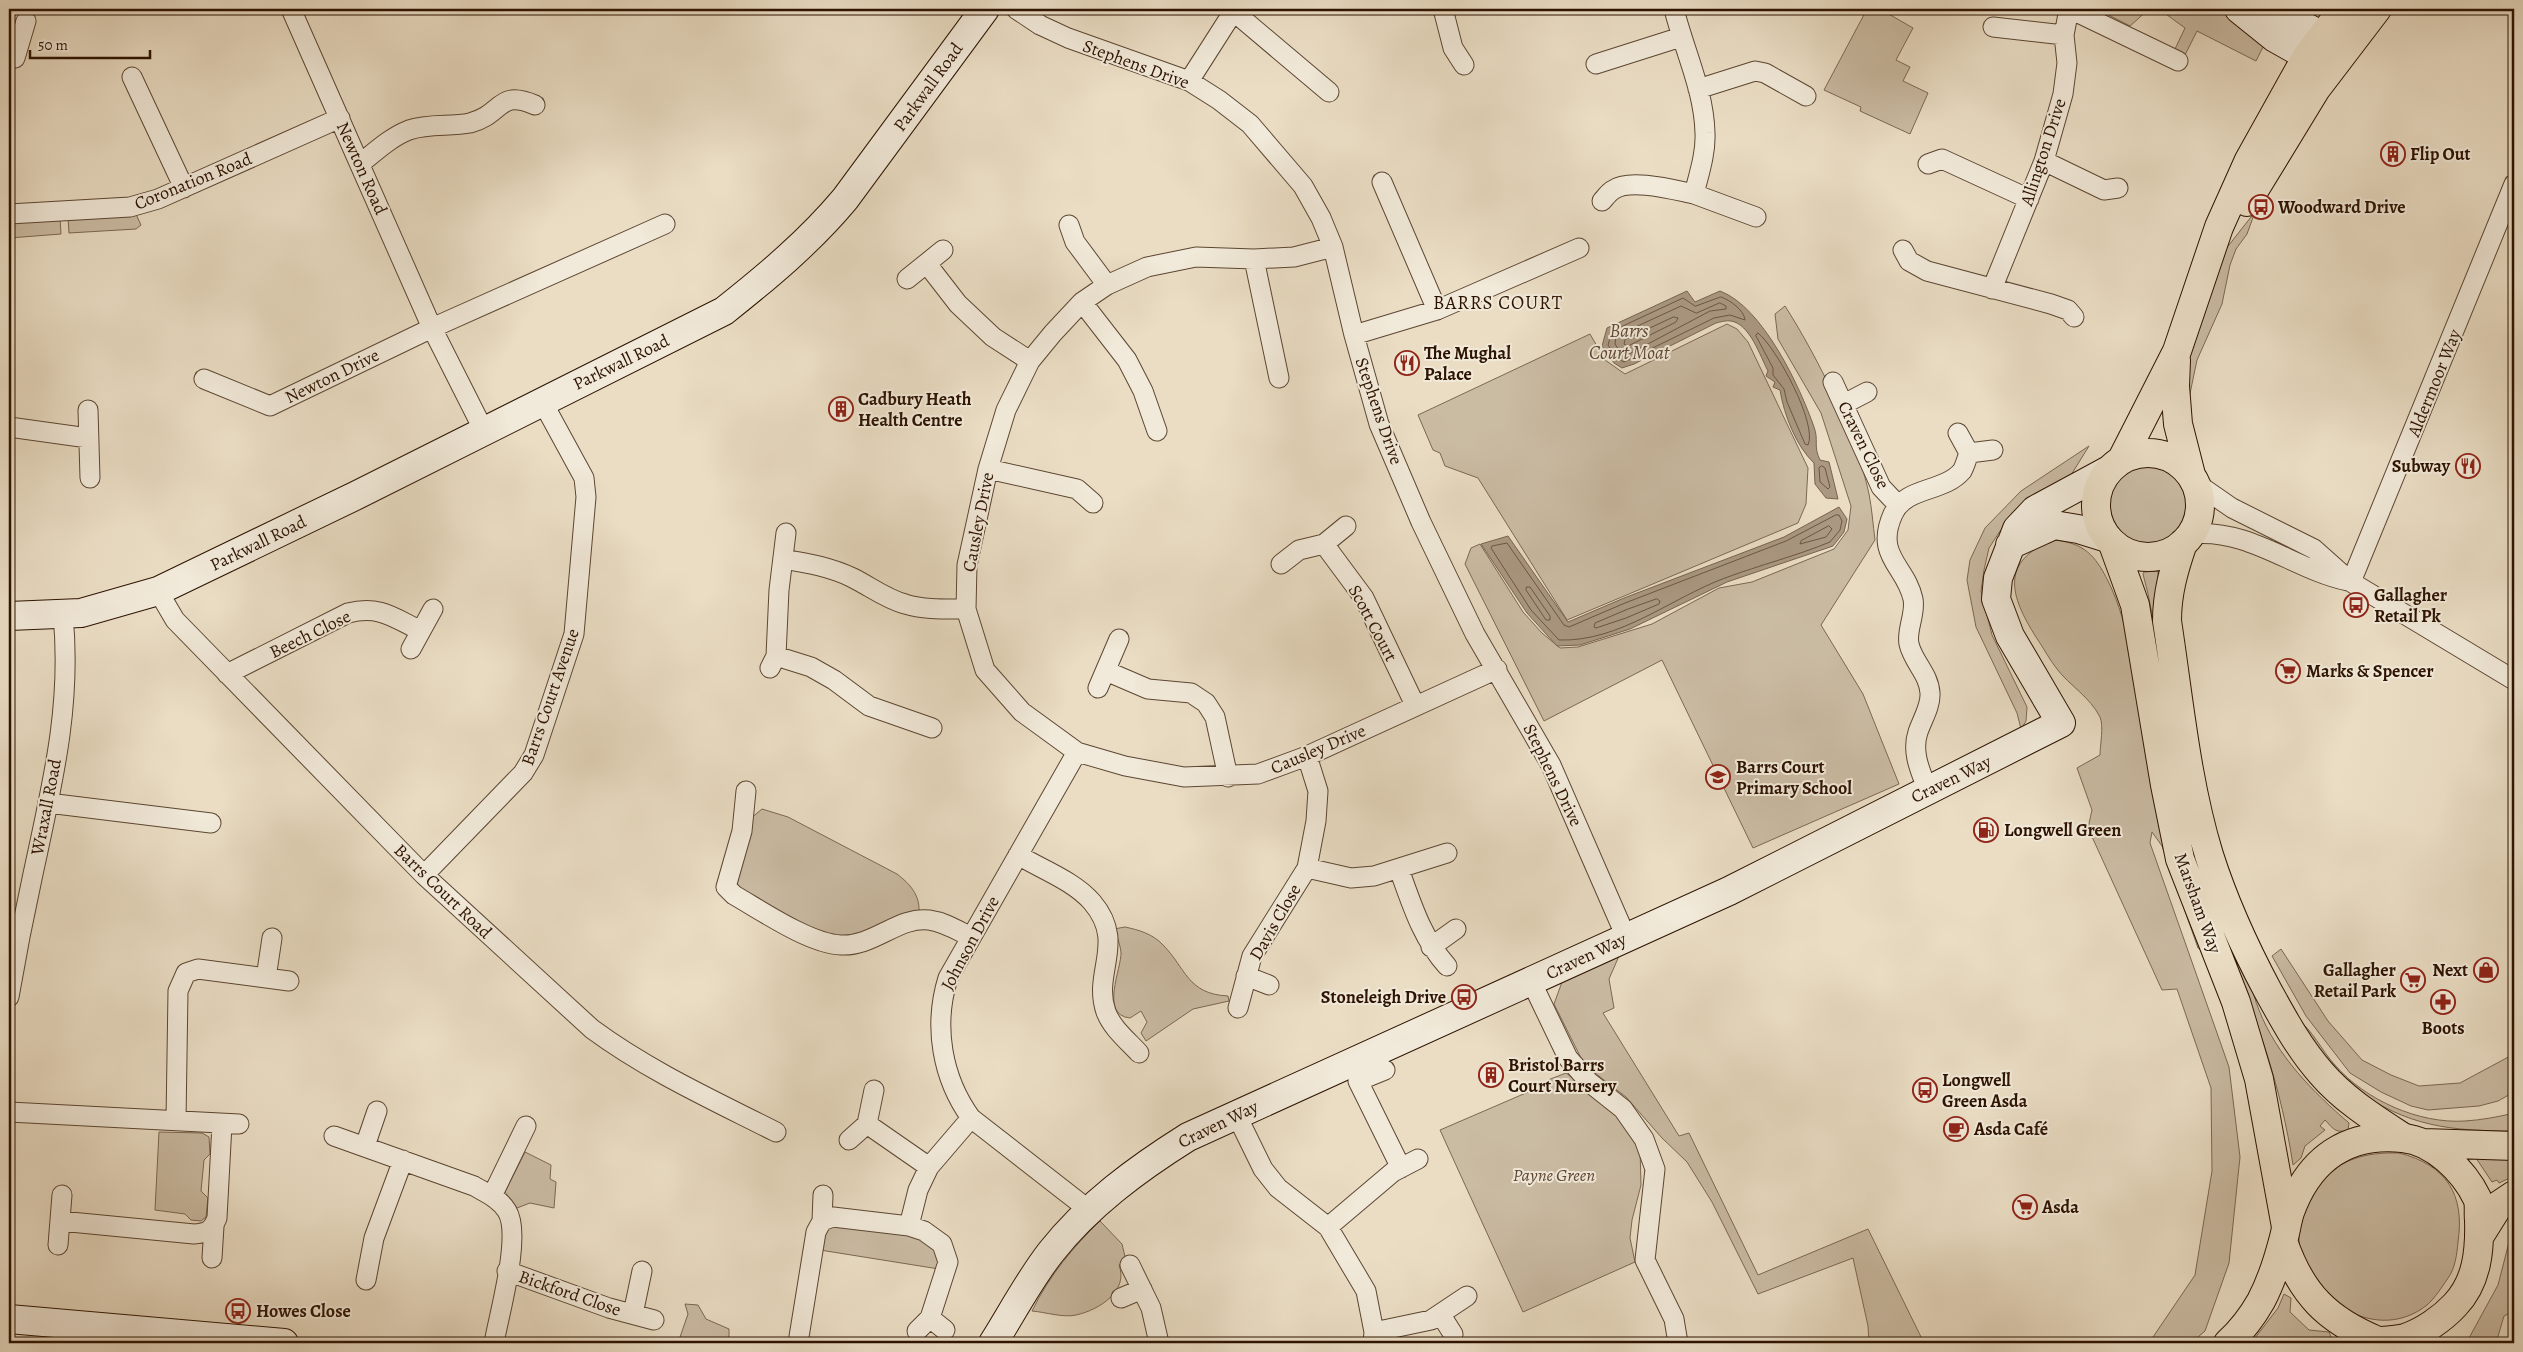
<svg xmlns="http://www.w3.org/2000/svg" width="2523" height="1352" viewBox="0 0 2523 1352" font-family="Alegreya,serif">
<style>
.green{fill:#cabba3;stroke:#7c6752}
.water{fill:#aa9882;stroke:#78634e}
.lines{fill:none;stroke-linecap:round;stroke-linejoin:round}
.shore{stroke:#6c5642;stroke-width:1}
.street-casing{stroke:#5c4632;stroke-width:21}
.secondary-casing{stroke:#2d1301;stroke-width:30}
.primary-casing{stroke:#2d1301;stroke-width:30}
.highway-casing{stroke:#2d1301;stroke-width:30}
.street{stroke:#f1e9d9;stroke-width:19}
.secondary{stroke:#f1e9d9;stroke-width:28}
.primary{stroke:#eaddc4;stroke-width:28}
.highway{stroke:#eaddc4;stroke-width:28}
.labels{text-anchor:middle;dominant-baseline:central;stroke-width:4;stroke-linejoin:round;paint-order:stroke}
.street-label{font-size:18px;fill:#2d1301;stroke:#f1e9d9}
.poi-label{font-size:18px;font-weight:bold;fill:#2d1301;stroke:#f1e9d9;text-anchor:start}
.park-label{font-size:18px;font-style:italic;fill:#5c4532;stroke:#f1e9d9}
.neighbourhood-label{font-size:19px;letter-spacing:1px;fill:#2d1301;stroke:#f1e9d9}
.water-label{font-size:19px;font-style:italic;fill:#5f4835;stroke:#f1e9d9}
</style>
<rect width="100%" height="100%" fill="#eaddc4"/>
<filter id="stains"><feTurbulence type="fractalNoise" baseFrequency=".004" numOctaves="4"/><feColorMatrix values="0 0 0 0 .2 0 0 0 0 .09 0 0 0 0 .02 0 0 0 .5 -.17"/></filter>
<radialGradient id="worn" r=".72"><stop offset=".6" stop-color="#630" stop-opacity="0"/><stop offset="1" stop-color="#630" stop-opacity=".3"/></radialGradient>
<!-- green -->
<path class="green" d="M1867 9H1880L1913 28 1896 60 1910 67 1903 81 1928 93 1910 134 1860 111 1861 107 1824 90Z
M2097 9H2149L2130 26Z
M2159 9H2227L2264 45 2256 61 2197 31 2185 55 2175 49 2185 28Z
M135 212 141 225 136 229 69 233 68 218Z
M2255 212 2247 234 2236 249 2230 265 2222 304 2197 360 2188 403 2184 365 2225 250Z
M60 218 61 234 9 238V221Z
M1785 306C1817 356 1857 436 1869 494 1872 509 1873 525 1875 540L1821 625 1863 694 1899 784 1753 848 1662 660 1544 721 1465 564 1471 548 1480 544 1523 612 1542 633 1560 648 1578 647 1652 624 1719 588 1752 582 1834 549 1848 530 1851 506 1821 413 1778 339 1775 314Z
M1727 324 1737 329 1748 342 1808 468 1806 504 1798 523 1567 620 1478 478 1445 466 1440 453 1433 450 1418 415 1590 334 1605 360 1625 374Z
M2089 446 2071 475 2000 531 1989 548 1984 570 1981 591 1992 635 2027 707 2026 721 2021 729 2017 713 1976 627 1967 580 1970 560 1985 528 2021 491Z
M2106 506a40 40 0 1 1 80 0a40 40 0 1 1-80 0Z
M2054 540C2084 543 2095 555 2108 581 2131 627 2134 681 2145 731 2163 804 2184 877 2203 951L2198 948 2162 846 2152 832 2150 843 2229 1067 2240 1157 2229 1263 2205 1331 2191 1343H2149L2195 1275 2212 1171 2211 1088 2177 989 2162 990 2088 828 2092 810 2077 768 2100 755C2100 745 2104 726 2100 717 2090 697 2069 685 2057 669 2049 659 2043 647 2036 637 2010 596 1999 561 2054 540Z
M2158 571V601L2209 905C2190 848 2175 791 2166 732 2158 680 2158 626 2143 574L2144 572Z
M762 809 788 817 897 874C910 884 920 895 919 912L862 935 832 937 810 929 747 896 737 886V878L750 819Z
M1125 927C1139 930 1153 934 1163 945 1186 968 1187 994 1228 996L1229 1001 1193 1009 1146 1041 1141 1033 1147 1022 1141 1011 1130 1018C1099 1015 1122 968 1121 952 1120 944 1117 936 1114 929Z
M2239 948C2248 968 2251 990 2259 1010 2277 1056 2313 1092 2349 1123L2348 1130C2335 1134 2333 1128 2325 1120L2320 1126 2325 1130 2305 1146 2301 1158 2293 1165C2281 1087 2259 1025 2229 953Z
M2281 949 2328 1021 2362 1060 2391 1075 2419 1086 2460 1083 2514 1054V1092L2498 1101 2479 1106 2428 1110 2411 1106 2381 1092 2350 1073 2306 1016 2272 956Z
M1619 956 1609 979 1614 1008 1603 1013 1679 1136 1689 1133 1758 1275 1868 1229 1924 1343H1869L1868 1326 1853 1258 1758 1294 1712 1202 1687 1162 1662 1138 1626 1097 1595 1073 1581 1058 1554 1004 1562 982Z
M2296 1018C2313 1030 2321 1050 2335 1065 2365 1100 2419 1124 2465 1121 2481 1120 2498 1117 2514 1113V1131C2451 1131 2407 1127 2354 1088 2348 1083 2339 1079 2333 1072 2319 1057 2308 1036 2296 1018Z
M1566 1073 1611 1108 1640 1148 1641 1185 1632 1220 1630 1238 1635 1262 1523 1312 1440 1130 1549 1083 1548 1080Z
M159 1132 202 1133 209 1137 210 1154 204 1160 201 1191 208 1198 206 1217 201 1221 191 1220 185 1214 155 1210Z
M525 1152 551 1165 550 1179 556 1182 554 1208 530 1203 517 1208 505 1192Z
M2399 1153C2447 1165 2465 1195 2458 1242 2457 1254 2455 1269 2448 1278 2442 1287 2435 1298 2427 1305 2378 1344 2311 1302 2300 1248 2296 1227 2305 1204 2317 1187 2337 1159 2366 1152 2399 1153Z
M2514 1157V1176L2499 1183 2497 1180 2492 1182 2476 1158Z
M1100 1221 1122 1244 1126 1261 1119 1265C1129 1291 1099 1310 1076 1315 1063 1318 1045 1312 1032 1311 1049 1276 1073 1247 1100 1221Z
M2514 1223V1311L2504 1316 2496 1343H2470L2469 1338 2498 1285Z
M835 1225 927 1238 938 1248 939 1269 820 1250 826 1229Z
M2284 1294 2291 1298 2290 1312 2309 1330 2329 1332 2331 1337 2315 1343H2251L2278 1308Z
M685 1304 698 1305 706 1319 729 1329V1343H678L688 1314Z"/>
<!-- water -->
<path class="water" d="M1687 291 1695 302 1720 291C1763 307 1800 387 1814 427 1819 440 1813 446 1820 460L1829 462 1838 499 1826 498 1815 484 1814 463C1796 446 1784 415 1780 390L1773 387 1775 382 1766 376 1768 371C1760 356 1750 324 1731 321 1727 320 1720 322 1716 323L1634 364 1622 368 1614 363 1602 346 1607 328Z
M1839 507 1847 519 1844 532 1833 546 1727 582 1630 629 1580 645 1557 646 1527 613 1481 544 1508 536 1568 622 1624 598 1784 537Z"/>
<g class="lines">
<!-- shore -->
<path class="shore" d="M1721 297C1730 300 1744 310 1745 320L1730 315 1714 318 1624 362 1618 359 1608 345 1612 331 1683 298 1695 306Z
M1720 303 1726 306V309L1710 311 1629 354 1622 355 1615 344 1616 336 1681 306 1696 313Z
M1674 317 1678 318 1676 322 1628 346 1624 344 1625 340Z
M1758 333C1776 347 1818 424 1808 445L1805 444 1787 402 1784 389 1773 375V368L1756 336Z
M1822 466 1825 468 1830 487 1828 489 1820 482 1819 468Z
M1836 515H1839L1842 521 1840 530 1830 542C1796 556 1760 565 1725 578 1671 598 1620 642 1559 640L1531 610 1491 548 1492 546 1507 543 1564 625 1569 627 1625 603 1786 541Z
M1829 526 1832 529 1826 537 1800 544 1801 541Z
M1527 587H1530L1550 616V620H1546L1526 590Z
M1657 599 1660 601 1659 604 1626 618 1596 628 1594 627 1595 623 1628 609Z"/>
<defs>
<path id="street" d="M291 9 432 328 484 431
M1016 9 1040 25 1068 38 1189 81 1219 100 1250 124 1303 186 1321 218 1333 247 1354 335 1379 424 1421 522 1475 634 1551 765 1626 937
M1443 9 1453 48 1464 65
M1674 9C1684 50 1704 90 1705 133 1706 153 1699 174 1694 194L1756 217
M2070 9 2178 61
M1233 11 1329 92
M1993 27 2064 35
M15 58 26 21
M1596 64 1681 37
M132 77 184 188
M1189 81 1235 9
M1698 89 1755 71 1765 73 1806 96
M2044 161 2104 190 2118 188
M361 163C376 151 391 137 409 130 429 123 450 127 470 123 504 114 497 89 535 105
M1928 164 1942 159 2029 199
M1382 182 1437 310
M1602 201C1605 198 1608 193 1613 190 1630 178 1674 190 1694 194
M9 214 130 207 158 199 340 118
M1069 225 1075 242 1107 285
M1333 247 1294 257 1254 259 1196 257 1147 267 1107 285 1082 302 1053 333 1030 361 1006 410 988 469 967 565 966 609 985 670 1022 712 1077 752 1125 766 1184 777 1258 774 1307 756 1497 669
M1903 250 1909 261 1927 271 2051 304 2068 310 2074 317
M1254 259 1279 378
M927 264 958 304 993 337 1030 361
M907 279 943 250
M1992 289 2044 161 2063 94 2067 63 2064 35 2069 9
M1082 302 1127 360 1143 391 1157 431
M1354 335 1437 310 1579 248
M204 379 270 406 432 328 665 224
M1833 382 1881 487 1898 505
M1844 404 1867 392
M88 410 90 478
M9 427 88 438
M1969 453 1993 450
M988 469 1077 489 1093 503
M2196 483 2232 508 2314 549 2351 582 2514 680
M2192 534C2249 528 2295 570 2348 581
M1324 544 1364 598 1415 705
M783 559C807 563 831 567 853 578 871 587 886 599 905 604 924 610 946 609 966 609
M1281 564 1299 550 1324 544 1346 526
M2351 582 2514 184
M158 591 175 620 424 875 592 1029C649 1071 713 1100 776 1132
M411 649 433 609
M776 656 811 667 834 680 869 706 932 728
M770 668 776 656 779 590 786 533
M1106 671 1148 689 1191 693 1206 703 1215 717 1228 777
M227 674 348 613C380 605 394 618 421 631
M1098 688 1119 639
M1077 752 948 978C933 1026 942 1078 971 1118L1089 1210
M746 791 742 831 726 887 734 895C762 911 810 944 841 945 873 947 899 916 929 920 944 922 957 930 971 937
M1928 791C1921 772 1911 753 1918 732 1922 720 1931 706 1930 693 1929 674 1913 662 1909 644 1906 630 1916 614 1913 599 1906 566 1874 556 1893 514 1906 486 1943 493 1962 471 1965 466 1967 458 1969 453L1958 433
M48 803 211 823
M1018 855C1041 869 1074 881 1092 902 1127 943 1092 972 1106 1012 1112 1028 1128 1041 1139 1053
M1307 868 1351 878 1374 876 1447 853
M1399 869C1412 905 1422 938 1447 966
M424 875 523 773 534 755 574 634 586 497 584 478 542 401
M1431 947 1456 929
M1246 976 1269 985
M266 978 272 938
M1531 981 1568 1058 1589 1082 1623 1109 1644 1139 1655 1169 1645 1260 1674 1319 1678 1343
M9 997C16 956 24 915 33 874 52 785 72 706 63 615
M1238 1008 1252 956 1307 868 1316 821 1318 791 1307 756
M1385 1070 1358 1081 1401 1168
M9 1112 239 1124
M1236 1114 1263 1169 1278 1188 1328 1227 1366 1291 1374 1332 1373 1343
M176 1121 178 991 186 973 198 969 289 981
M867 1124 929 1167
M334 1136 474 1186C486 1193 500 1199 507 1211 522 1235 499 1314 494 1343
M849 1140 867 1124 874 1090
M365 1146 377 1111
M492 1196 526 1126
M60 1221 194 1234C207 1233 212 1231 217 1218L222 1124
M822 1221 823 1195
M909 1226 924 1231 942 1244 948 1262 930 1318 917 1331
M1328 1227 1393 1172 1418 1159
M58 1245 62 1195
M212 1258 214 1226
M1130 1265 1151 1308 1159 1343
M507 1271 609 1308 654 1320
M366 1280 374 1238 403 1160
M1121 1298 1142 1289
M633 1314 642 1271
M1441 1315 1453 1334
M930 1318 945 1330
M1374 1332 1431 1320 1467 1296
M798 1343 816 1232 822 1221 833 1217 909 1226 918 1190 929 1167 971 1118"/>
<path id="secondary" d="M2239 9 2275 38 2307 56
M2274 9 2322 36 2324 59
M2010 545 2054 525 2078 529 2107 538
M9 616 81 613 158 591 357 495 724 311C768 276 809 242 845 199L985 9
M9 1319 284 1343
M993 1343C1012 1313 1029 1280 1051 1252 1088 1205 1137 1169 1188 1137L1729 891 2061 723 2010 636 1996 599 1998 578 2017 529 2035 510 2107 471"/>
<path id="primary" d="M2247 202 2316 89 2377 9
M2176 360 2175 386 2178 424 2191 475
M2096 505a52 52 0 1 1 104 0a52 52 0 1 1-104 0Z
M2122 459 2177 351 2219 227 2249 160 2307 56 2343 9
M2183 543C2174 569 2167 593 2167 621 2179 699 2186 780 2209 855 2224 902 2245 948 2268 991 2284 1020 2299 1048 2321 1073 2344 1100 2375 1119 2404 1138
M2114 547 2135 605 2165 785 2180 859 2236 1002 2259 1079 2286 1227"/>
<path id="highway" d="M2424 1143 2514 1146
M2479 1237 2499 1205 2514 1195
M2283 1241C2301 1294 2327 1320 2378 1341
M2228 1343C2241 1331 2252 1317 2261 1301 2270 1284 2278 1260 2283 1241 2286 1231 2287 1221 2290 1212 2309 1159 2347 1132 2403 1138 2434 1141 2464 1171 2477 1198 2480 1204 2478 1214 2479 1220 2480 1251 2477 1282 2455 1305 2442 1319 2423 1332 2405 1338 2394 1341 2382 1340 2371 1343"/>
</defs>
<!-- street casing -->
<use href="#street" class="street-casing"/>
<!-- secondary casing -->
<use href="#secondary" class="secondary-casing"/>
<!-- primary casing -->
<use href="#primary" class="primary-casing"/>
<!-- highway casing -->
<use href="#highway" class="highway-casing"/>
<!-- street -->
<use href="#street" class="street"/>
<!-- secondary -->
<use href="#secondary" class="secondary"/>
<!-- primary -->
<use href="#primary" class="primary"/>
<!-- highway -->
<use href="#highway" class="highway"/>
</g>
<!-- icons -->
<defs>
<symbol id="building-ring" viewBox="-11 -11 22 22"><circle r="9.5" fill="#f1e9d9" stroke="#8f2418" stroke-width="1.5"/><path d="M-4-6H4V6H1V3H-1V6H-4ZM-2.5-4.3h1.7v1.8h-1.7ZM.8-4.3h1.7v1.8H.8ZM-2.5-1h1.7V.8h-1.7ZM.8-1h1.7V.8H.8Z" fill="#8f2418"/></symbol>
<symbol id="bus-ring" viewBox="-11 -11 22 22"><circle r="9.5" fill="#f1e9d9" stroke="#8f2418" stroke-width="1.5"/><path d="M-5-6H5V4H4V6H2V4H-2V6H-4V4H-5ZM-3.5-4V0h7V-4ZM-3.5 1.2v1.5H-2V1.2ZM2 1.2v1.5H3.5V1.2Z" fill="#8f2418"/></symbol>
<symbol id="restaurant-ring" viewBox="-11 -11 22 22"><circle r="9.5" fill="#f1e9d9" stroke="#8f2418" stroke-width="1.5"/><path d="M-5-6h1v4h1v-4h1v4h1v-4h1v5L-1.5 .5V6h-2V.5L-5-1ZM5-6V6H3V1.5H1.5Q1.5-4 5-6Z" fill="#8f2418"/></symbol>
<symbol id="supermarket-ring" viewBox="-11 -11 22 22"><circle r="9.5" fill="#f1e9d9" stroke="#8f2418" stroke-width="1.5"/><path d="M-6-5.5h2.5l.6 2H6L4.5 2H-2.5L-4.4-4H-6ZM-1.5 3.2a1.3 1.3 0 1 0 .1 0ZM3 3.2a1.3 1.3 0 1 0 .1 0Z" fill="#8f2418"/></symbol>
<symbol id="school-ring" viewBox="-11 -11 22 22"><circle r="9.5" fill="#f1e9d9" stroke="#8f2418" stroke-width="1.5"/><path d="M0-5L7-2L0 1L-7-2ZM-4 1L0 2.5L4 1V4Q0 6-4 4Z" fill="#8f2418"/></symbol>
<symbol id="fuel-ring" viewBox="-11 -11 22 22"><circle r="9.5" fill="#f1e9d9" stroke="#8f2418" stroke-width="1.5"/><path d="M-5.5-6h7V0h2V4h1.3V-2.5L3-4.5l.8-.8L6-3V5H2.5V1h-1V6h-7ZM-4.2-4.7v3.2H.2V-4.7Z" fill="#8f2418"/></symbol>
<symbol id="shop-ring" viewBox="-11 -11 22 22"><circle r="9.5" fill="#f1e9d9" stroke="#8f2418" stroke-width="1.5"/><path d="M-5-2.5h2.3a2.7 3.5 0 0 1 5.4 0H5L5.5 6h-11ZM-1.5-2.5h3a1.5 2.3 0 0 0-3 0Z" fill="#8f2418"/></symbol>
<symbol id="pharmacy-ring" viewBox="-11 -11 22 22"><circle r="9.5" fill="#f1e9d9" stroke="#8f2418" stroke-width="1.5"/><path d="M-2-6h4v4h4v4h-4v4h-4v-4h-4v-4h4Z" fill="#8f2418"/></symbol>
<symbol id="cafe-ring" viewBox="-11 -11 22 22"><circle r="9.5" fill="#f1e9d9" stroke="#8f2418" stroke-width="1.5"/><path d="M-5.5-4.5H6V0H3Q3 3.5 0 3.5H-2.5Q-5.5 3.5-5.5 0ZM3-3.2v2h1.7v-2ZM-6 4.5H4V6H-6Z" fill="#8f2418"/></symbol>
</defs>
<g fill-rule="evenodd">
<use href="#building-ring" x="2379" y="140" width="28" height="28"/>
<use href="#bus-ring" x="2247" y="193" width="28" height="28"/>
<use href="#restaurant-ring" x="1393" y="349" width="28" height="28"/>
<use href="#building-ring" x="827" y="395" width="28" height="28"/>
<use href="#restaurant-ring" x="2454" y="452" width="28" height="28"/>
<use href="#bus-ring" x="2342" y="591" width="28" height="28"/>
<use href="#supermarket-ring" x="2274" y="657" width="28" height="28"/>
<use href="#school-ring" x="1704" y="763" width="28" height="28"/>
<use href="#fuel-ring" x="1972" y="816" width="28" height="28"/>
<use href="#shop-ring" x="2472" y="956" width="28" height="28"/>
<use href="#supermarket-ring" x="2399" y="966" width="28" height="28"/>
<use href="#bus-ring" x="1450" y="983" width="28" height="28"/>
<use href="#pharmacy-ring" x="2429" y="988" width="28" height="28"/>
<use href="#building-ring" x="1477" y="1061" width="28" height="28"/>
<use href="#bus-ring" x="1911" y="1076" width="28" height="28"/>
<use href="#cafe-ring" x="1942" y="1115" width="28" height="28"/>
<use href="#supermarket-ring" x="2011" y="1193" width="28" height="28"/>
<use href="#bus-ring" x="224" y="1297" width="28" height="28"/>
</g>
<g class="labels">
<!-- street labels -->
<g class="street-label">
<text transform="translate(1136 64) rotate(20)">Stephens Drive</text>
<text transform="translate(928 87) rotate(-54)">Parkwall Road</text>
<text transform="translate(2043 152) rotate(-72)">Allington Drive</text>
<text transform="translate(362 168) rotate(66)">Newton Road</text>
<text transform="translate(193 181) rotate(-22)">Coronation Road</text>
<text transform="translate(621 362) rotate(-26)">Parkwall Road</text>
<text transform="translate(332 376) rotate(-26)">Newton Drive</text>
<text transform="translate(2434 383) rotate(-68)">Aldermoor Way</text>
<text transform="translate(1379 411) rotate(71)">Stephens Drive</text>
<text transform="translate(1864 445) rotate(64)">Craven Close</text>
<text transform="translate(978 522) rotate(-79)">Causley Drive</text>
<text transform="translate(258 543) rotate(-26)">Parkwall Road</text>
<text transform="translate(1373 623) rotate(62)">Scott Court</text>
<text transform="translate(310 634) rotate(-26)">Beech Close</text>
<text transform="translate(550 697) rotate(-71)">Barrs Court Avenue</text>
<text transform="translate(1318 749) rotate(-23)">Causley Drive</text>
<text transform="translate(1553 775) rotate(64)">Stephens Drive</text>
<text transform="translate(1951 779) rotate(-26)">Craven Way</text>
<text transform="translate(46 807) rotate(-79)">Wraxall Road</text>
<text transform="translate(443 891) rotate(44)">Barrs Court Road</text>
<text transform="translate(2198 903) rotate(70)">Marsham Way</text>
<text transform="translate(1275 922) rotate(-60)">Davis Close</text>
<text transform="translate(970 943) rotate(-62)">Johnson Drive</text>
<text transform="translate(1586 956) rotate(-25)">Craven Way</text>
<text transform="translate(1218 1124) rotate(-26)">Craven Way</text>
<text transform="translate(570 1293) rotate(19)">Bickford Close</text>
</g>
<!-- poi labels -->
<g class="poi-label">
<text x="2410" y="154">Flip Out</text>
<text x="2278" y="207">Woodward Drive</text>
<text x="1424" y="353">The Mughal<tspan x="1424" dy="21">Palace</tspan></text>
<text x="858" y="399">Cadbury Heath<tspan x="858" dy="21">Health Centre</tspan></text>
<text x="2450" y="466" text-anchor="end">Subway</text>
<text x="2374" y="595">Gallagher<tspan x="2374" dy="21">Retail Pk</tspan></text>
<text x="2306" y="671">Marks &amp; Spencer</text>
<text x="1736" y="767">Barrs Court<tspan x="1736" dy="21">Primary School</tspan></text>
<text x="2004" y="830">Longwell Green</text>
<text x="2396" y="970" text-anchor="end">Gallagher<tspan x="2396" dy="21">Retail Park</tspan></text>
<text x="2468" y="970" text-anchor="end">Next</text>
<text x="1446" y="997" text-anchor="end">Stoneleigh Drive</text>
<text x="2443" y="1028" text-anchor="middle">Boots</text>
<text x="1508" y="1065">Bristol Barrs<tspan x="1508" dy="21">Court Nursery</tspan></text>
<text x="1942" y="1080">Longwell<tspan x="1942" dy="21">Green Asda</tspan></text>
<text x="1974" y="1129">Asda Café</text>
<text x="2042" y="1207">Asda</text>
<text x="256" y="1311">Howes Close</text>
</g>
<!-- park labels -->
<g class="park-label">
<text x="1554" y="1175">Payne Green</text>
</g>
<!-- neighbourhood labels -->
<g class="neighbourhood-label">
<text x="1498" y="303">BARRS COURT</text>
</g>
<!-- water labels -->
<g class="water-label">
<text x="1629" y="331">Barrs<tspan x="1629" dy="22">Court Moat</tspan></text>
</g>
</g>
<!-- margin -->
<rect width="2523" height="1352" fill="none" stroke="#eaddc4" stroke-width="30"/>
<rect x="10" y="10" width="2503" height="1332" fill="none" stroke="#2d1301" stroke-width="2.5"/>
<rect x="15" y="15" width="2493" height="1322" fill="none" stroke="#2d1301"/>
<!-- scale -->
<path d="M30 50v8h120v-8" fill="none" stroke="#2d1301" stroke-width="2.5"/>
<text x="38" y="50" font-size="15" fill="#2d1301" stroke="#f1e9d9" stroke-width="4" paint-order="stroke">50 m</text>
<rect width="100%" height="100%" filter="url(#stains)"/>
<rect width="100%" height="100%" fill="url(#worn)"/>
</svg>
